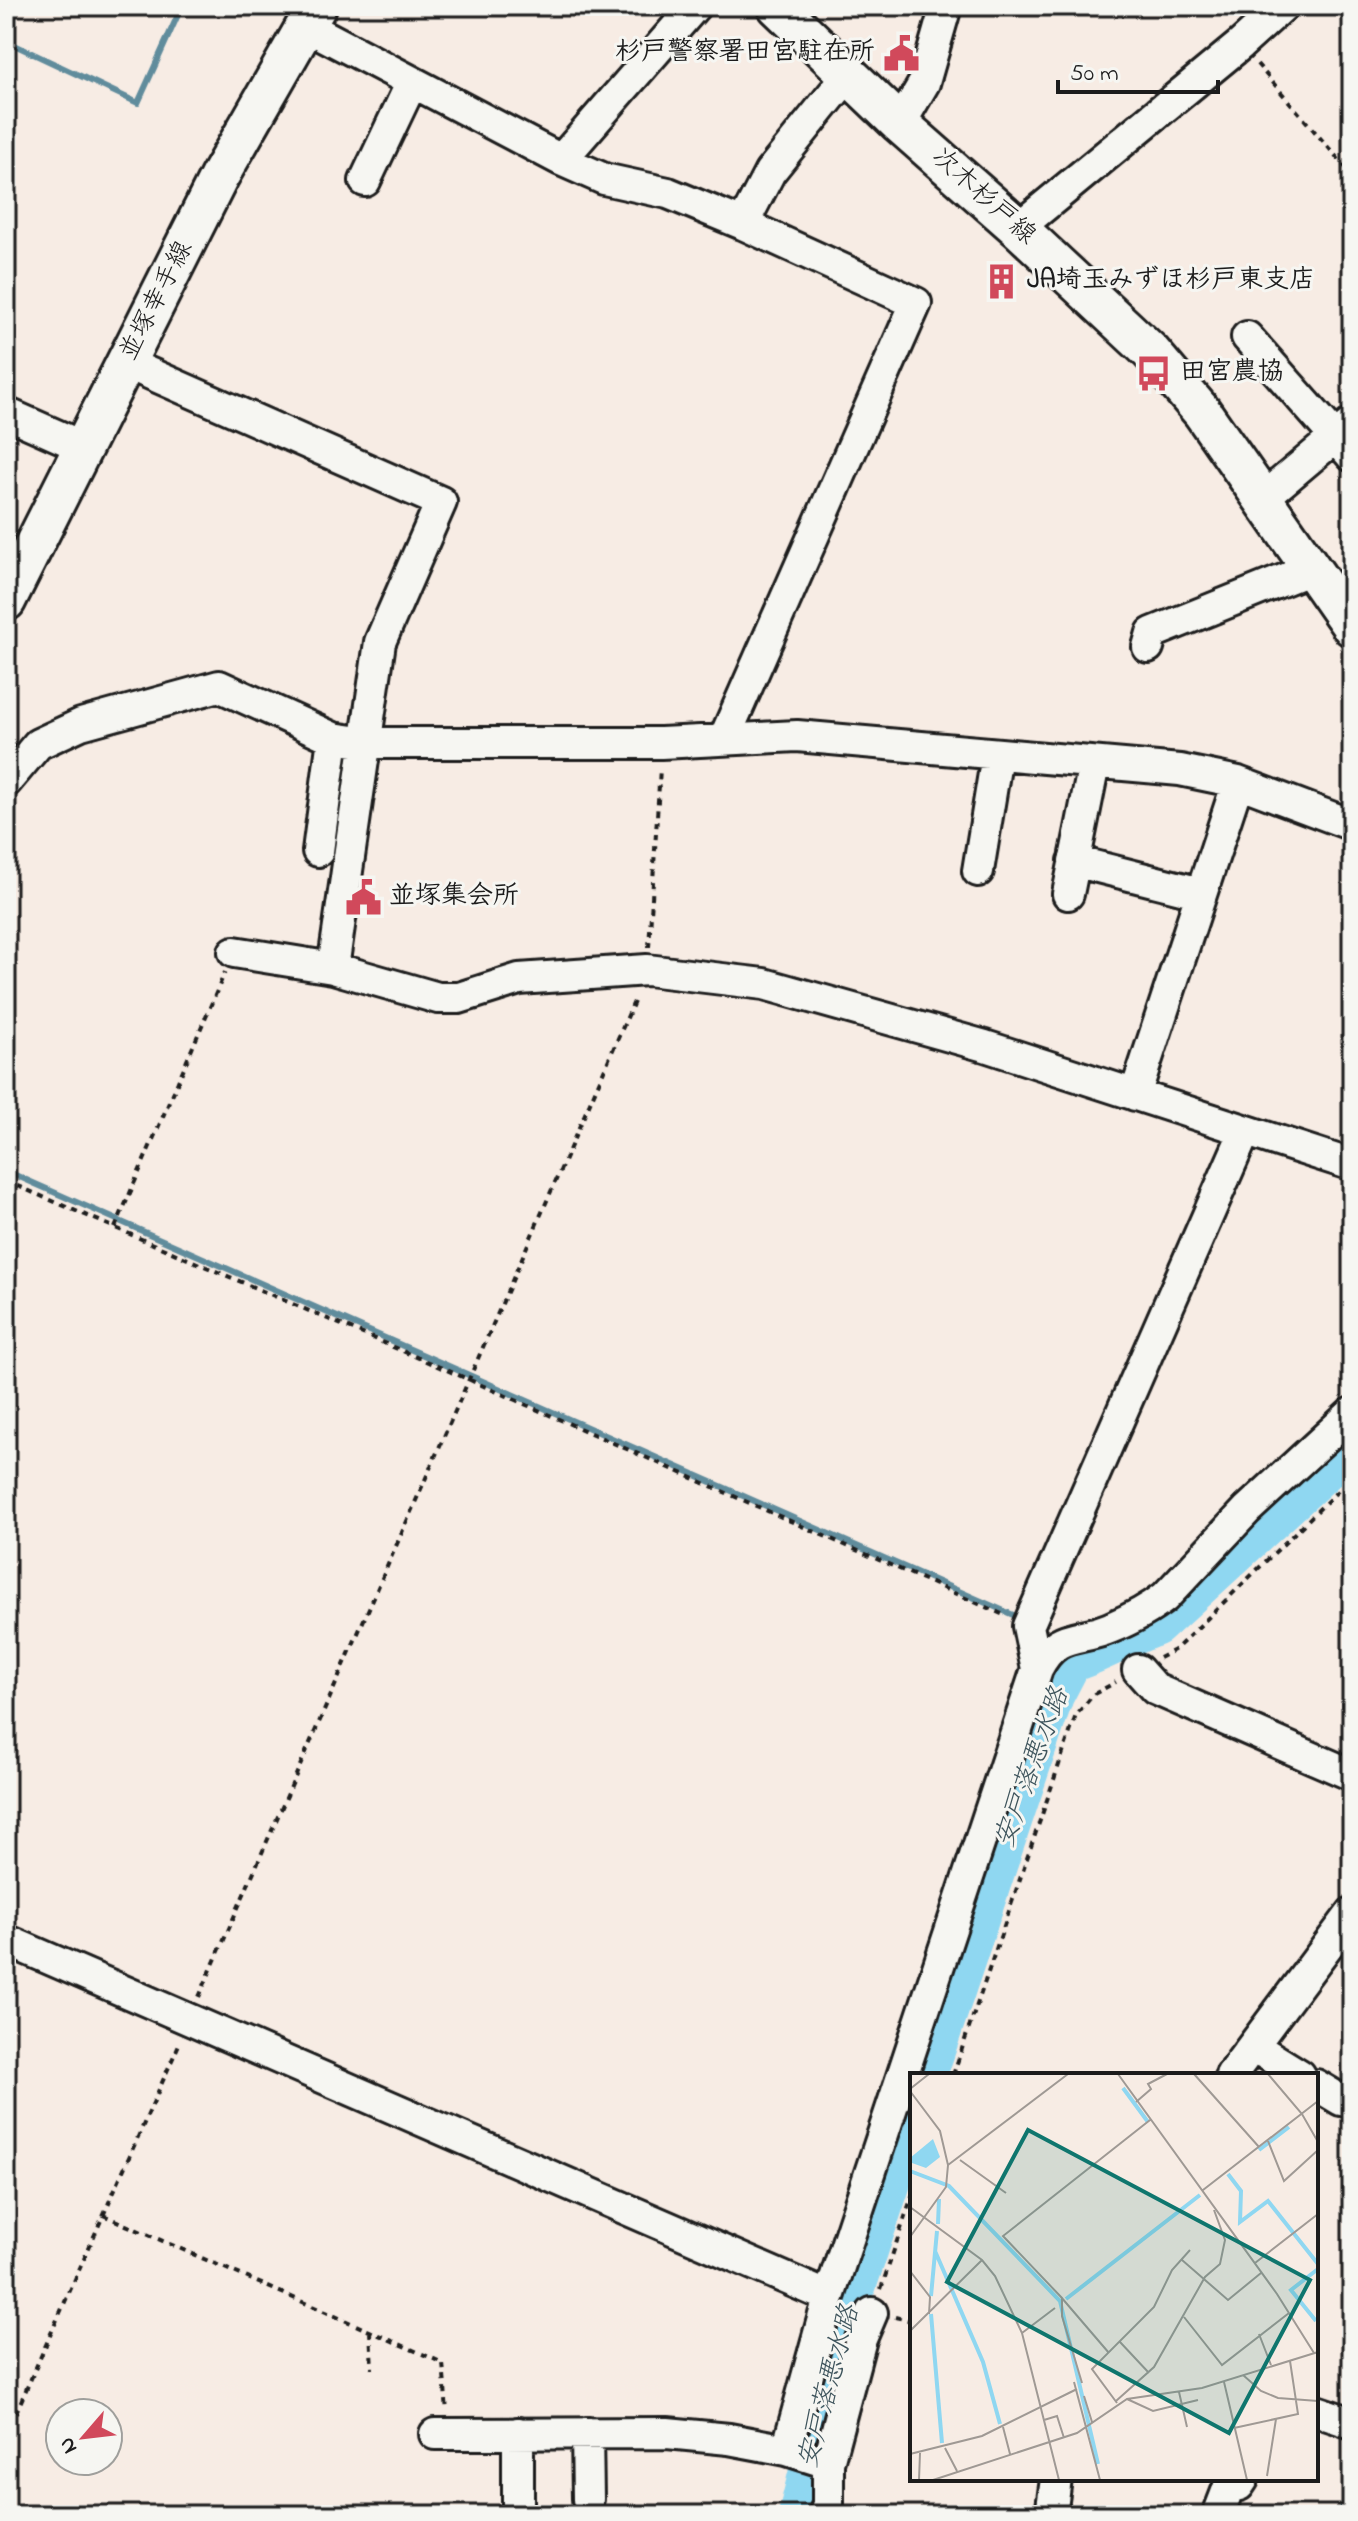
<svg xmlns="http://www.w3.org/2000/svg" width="1358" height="2521" viewBox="0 0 1358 2521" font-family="'Indie Flower','Klee One',sans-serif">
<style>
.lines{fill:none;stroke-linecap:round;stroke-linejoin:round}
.stream{stroke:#618c9c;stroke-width:6}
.river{stroke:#8fd7f1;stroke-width:38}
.minor-casing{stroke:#1c1c1c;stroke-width:36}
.major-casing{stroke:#1c1c1c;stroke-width:44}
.path{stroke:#1c1c1c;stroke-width:4;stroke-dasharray:6 6;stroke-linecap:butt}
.minor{stroke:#f6f6f2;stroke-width:30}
.major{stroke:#f6f6f2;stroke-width:38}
.labels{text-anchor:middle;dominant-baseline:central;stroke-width:6;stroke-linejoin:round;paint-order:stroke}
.poi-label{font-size:26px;font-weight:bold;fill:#1c1c1c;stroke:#f6f6f2;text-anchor:start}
.street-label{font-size:26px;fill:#1c1c1c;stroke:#f6f6f2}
.water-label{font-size:28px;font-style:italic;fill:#3e545c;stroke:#f6f6f2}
.inset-river{fill:none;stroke:#8fd7f1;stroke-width:4}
.inset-road{fill:none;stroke:#9f9994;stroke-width:2}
.view{fill:#0f766e;fill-opacity:0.15;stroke:#0f766e;stroke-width:4}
.inset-edge{fill:none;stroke:#1c1c1c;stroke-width:4}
</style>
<rect width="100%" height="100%" fill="#f7ece4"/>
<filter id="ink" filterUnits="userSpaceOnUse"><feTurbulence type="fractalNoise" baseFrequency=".0125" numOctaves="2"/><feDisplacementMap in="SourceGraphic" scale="16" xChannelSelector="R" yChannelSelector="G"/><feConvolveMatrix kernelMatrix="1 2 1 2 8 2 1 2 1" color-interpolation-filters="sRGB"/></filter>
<g filter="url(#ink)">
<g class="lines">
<!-- stream -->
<path class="stream" d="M6 41 138 103 182 6
M6 1171 1020 1618
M1085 1647 1101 1654
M1336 2515 1352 2494"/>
<!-- river -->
<path class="river" d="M928 2075 1055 1696 1072 1663C1102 1654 1128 1637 1157 1627L1352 1448
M797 2515 846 2320 912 2123"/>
<defs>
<path id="minor" d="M306 26 561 160 604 179 668 193 743 224 916 303 724 739
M900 124 924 83 946 6
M561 160 695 6
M365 181 412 82
M743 224 770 172 848 75
M1018 228 1240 45 1283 6
M1247 337 1352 456
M126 363 441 502 380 642 333 968
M6 413 83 447
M1263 498 1352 423
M1148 647 1152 633 1313 568
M6 782 38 744 81 724 219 686 333 738 367 743H661L797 736 1180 770 1238 782 1352 825
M318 851 333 738
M1074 861 1201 893
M978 871 997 755
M1068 894 1094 764
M234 952 333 968 438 998H459L519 979 647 970 764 984 985 1046 1352 1165
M1135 1095 1238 782
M1037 1669 1028 1626 1245 1131
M1138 1670 1155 1689 1352 1775
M6 1940 829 2297
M1253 2046 1300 2075
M1231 2075 1352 1913
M1316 2085 1341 2100
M1316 2411 1352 2423
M587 2433 588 2499
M435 2434 667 2433 729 2439 787 2450
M828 2463 861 2339 872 2313
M518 2515V2433
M824 2515 828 2504V2463L787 2450 829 2297 1037 1669C1057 1630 1077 1642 1110 1628 1129 1620 1149 1610 1165 1597L1247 1510 1352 1413
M1051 2515 1056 2479
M1218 2515 1231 2481 1239 2485 1243 2479"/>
<path id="major" d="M777 6 900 124 1018 228 1151 352 1202 412 1352 627
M6 601 219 177 317 6"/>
</defs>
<!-- minor casing -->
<use href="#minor" class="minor-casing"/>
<!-- major casing -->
<use href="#major" class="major-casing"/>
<!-- path -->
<path class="path" d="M1257 64 1352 175
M649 947 660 768
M6 1181 470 1380 1004 1615
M115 1228 225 972
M1159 1658 1176 1649 1352 1477
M199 1997 636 997
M953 2075 1076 1715 1094 1694 1116 1682
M103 2215 443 2363 447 2412
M881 2289 912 2196
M895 2317 912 2321
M370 2331 372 2369
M6 2435 180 2042"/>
<!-- minor -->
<use href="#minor" class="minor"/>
<!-- major -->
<use href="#major" class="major"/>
</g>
</g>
<!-- icons -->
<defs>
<symbol id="civic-bare" viewBox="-9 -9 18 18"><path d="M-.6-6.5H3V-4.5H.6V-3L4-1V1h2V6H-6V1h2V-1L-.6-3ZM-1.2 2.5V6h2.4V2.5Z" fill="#d1495b" stroke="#f6f6f2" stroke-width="2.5" paint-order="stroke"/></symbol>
<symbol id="building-bare" viewBox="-9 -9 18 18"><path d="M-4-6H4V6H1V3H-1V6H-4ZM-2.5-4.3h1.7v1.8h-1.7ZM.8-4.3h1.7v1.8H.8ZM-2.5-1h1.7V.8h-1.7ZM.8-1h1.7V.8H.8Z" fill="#d1495b" stroke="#f6f6f2" stroke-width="2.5" paint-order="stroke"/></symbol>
<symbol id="bus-bare" viewBox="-9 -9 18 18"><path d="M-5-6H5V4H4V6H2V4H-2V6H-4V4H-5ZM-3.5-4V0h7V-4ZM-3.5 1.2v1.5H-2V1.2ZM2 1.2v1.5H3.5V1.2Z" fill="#d1495b" stroke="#f6f6f2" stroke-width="2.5" paint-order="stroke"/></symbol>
</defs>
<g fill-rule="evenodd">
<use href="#civic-bare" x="876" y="28" width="51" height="51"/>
<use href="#building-bare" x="976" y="256" width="51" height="51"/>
<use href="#bus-bare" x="1128" y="348" width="51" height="51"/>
<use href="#civic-bare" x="338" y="872" width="51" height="51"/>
</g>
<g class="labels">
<!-- poi labels -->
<g class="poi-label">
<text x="875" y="53" text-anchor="end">杉戸警察署田宮駐在所</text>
<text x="1027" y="281">JA埼玉みずほ杉戸東支店</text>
<text x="1180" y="373">田宮農協</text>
<text x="389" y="897">並塚集会所</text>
</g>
<!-- street labels -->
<g class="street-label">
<text transform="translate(983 197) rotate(42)">次木杉戸線</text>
<text transform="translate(157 301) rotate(-63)">並塚幸手線</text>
</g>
<!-- water labels -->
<g class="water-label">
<text transform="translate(1033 1768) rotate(-70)">安戸落悪水路</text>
<text transform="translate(830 2387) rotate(-75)">安戸落悪水路</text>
</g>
</g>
<!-- overview -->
<g transform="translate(910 2073)">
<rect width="408" height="408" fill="#f7ece4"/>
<path d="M23 66 30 84 16 95 2 90 0 85Z" fill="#8fd7f1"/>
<path class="inset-river" d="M213 15 238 49M349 77 379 54M0 98 39 113 150 228 188 391M318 101 331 118 330 149 358 128 408 191M28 151 29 126M25 178 73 289 90 351M21 223 27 158M156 226 290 122M21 241 32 370M406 248 381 217 408 196"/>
<path class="inset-road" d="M208 1 367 221 404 280M284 1 349 74M358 1 392 41 408 69M0 16 19 1M0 18 30 58 38 92 36 114 0 164M226 29 241 16 238 11 257 1M358 68 374 108 408 77M50 87 96 120M38 92 158 1M293 117 408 28M0 134 72 187 85 203 112 260 149 407M272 187 318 227 351 200M345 190 408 141M0 198 20 224 19 241M151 224 199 280M274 244 312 292 379 240M0 258 72 187M112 260 145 235M349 261 361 292M210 269 239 300M333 302 351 318 368 325 408 328M164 309 190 407M314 309 337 407M172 310 152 243V225L93 163 240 47M269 319 277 354M174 323 182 349M217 326 243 338 288 327M206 328 244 294 295 204 310 191 315 167 304 137M207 330 182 296 244 234 262 197 280 177M134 347 147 343 154 365M93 354 100 381M324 355 388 341 380 288M35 375 47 398M0 381 72 363 167 316M357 403 366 346M9 407 10 380M23 407 167 360 217 326 292 315 408 279"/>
<path class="view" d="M118 57 400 207 319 360 37 209Z"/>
<rect width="408" height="408" class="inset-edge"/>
</g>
<!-- margin -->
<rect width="1358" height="2521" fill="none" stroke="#f6f6f2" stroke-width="32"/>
<rect x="16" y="16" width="1326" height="2489" fill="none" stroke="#1c1c1c" stroke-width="3" filter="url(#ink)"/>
<!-- north arrow -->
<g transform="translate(84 2437) rotate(242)"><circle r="38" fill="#f6f6f2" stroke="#9f9f9c" stroke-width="2"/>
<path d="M0-6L14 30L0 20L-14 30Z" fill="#d1495b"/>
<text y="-12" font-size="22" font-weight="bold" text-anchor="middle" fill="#1c1c1c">N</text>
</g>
<!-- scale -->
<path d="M1058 80v12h160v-12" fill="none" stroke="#1c1c1c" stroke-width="4"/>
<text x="1070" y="80" font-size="24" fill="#1c1c1c" stroke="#f6f6f2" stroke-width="6" paint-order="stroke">50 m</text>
</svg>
